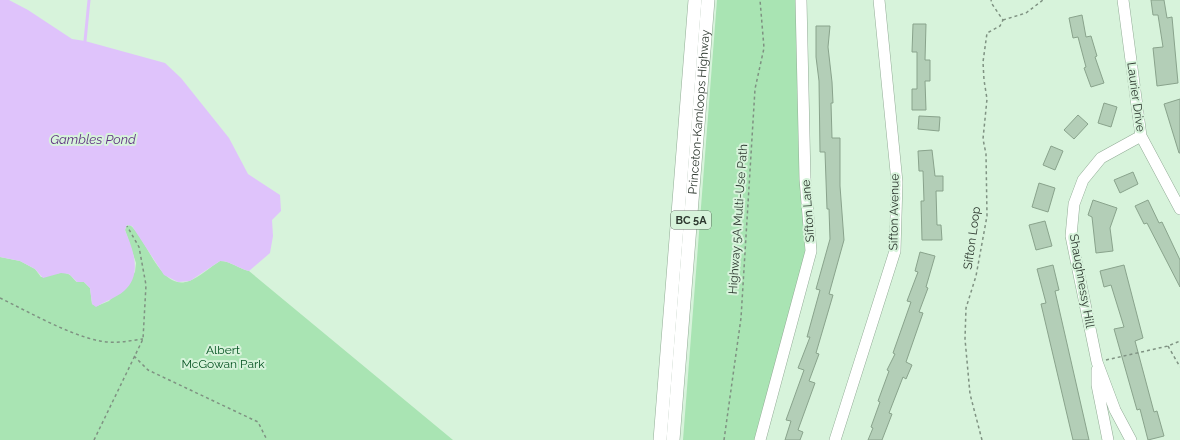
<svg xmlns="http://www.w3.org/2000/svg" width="1180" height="440" viewBox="0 0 1180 440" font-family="Raleway,sans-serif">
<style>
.green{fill:#a9e4b3}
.water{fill:#dfc3fb}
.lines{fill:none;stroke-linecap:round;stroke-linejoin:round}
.stream{stroke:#dfc3fb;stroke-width:3}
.building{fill:#b3ceb7;stroke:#89a38c}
.minor-casing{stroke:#92ac96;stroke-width:12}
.major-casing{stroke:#92ac96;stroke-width:14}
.path{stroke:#7f9282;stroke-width:1.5;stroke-dasharray:3 3;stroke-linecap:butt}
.minor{stroke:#fff;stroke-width:11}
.major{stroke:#fff;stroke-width:13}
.labels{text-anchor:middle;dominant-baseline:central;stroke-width:4;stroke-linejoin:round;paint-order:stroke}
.shield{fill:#d7f3db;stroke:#607063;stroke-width:1}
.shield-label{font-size:11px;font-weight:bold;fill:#2d382f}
.street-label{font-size:12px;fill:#2d382f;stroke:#d7f3db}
.park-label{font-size:12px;fill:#065322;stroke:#d7f3db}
.water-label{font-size:13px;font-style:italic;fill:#5f3281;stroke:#d7f3db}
</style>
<rect width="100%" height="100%" fill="#d7f3db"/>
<!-- green -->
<path class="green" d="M717 0H799L805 254 757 440H683Z
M130 225C147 238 160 292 189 281 200 277 210 267 220 261 231 261 239 269 249 271L453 440H0V257L20 261 35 269 41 277C50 277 61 269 70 275 72 276 74 280 77 282H84L90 288 92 304 97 306 109 301 135 272 136 263 125 230 126 226Z"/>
<!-- water -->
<path class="water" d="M0 0H9L28 10 72 39 85 41 165 63 181 78 229 138 248 174 280 195 281 211 272 220 273 236 270 253 249 271C239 269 231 261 220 261L190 281 178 282 164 275 132 226 127 225 125 230C133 250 143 274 124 291 116 298 105 301 96 307L92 304 90 288 84 282H77L69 274 61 273 43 278 35 269 20 261 0 257Z"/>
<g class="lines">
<!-- stream -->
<path class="stream" d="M85 41 89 0"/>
</g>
<!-- building -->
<path class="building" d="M1151 0H1164L1167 18 1172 17 1178 83 1157 86 1153 48 1163 47 1158 15H1153Z
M1082 15 1086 37 1091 36 1097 56 1095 57 1104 83 1091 87 1084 68 1086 67 1078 37 1073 38 1069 18Z
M913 24H926L925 60H930V81H925L926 110H912V89H917V52H912Z
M816 26H830L828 47 832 82 833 103H831L832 138H840V186L844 240 829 294 833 295 816 353 819 354 809 381 815 383 798 430 803 432 800 440H785L791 421 786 420 804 370 798 368 810 337H807L820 290 816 289 830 239 829 209H827L825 152H820L819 81 816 57Z
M1180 99V153H1179L1164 104Z
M1104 103 1117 107 1111 127 1098 123Z
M1078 115 1088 124 1074 139 1064 130Z
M919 116 940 117 939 131 918 129Z
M1051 146 1063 151 1055 170 1043 165Z
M932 150 935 176H943V191H936L937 225H941L942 240H922L921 201H924L923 171H919L918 151Z
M1133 172 1138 184 1120 193 1114 180Z
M1039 183 1055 188 1048 212 1032 207Z
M1093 200 1117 208 1110 228 1113 251 1096 253 1092 217 1088 215Z
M1148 200 1159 223 1162 222 1180 260V287L1147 223 1144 224 1135 206Z
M1045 221 1052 246 1036 250 1029 225Z
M920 252 935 256 926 287 928 288 919 312 923 313 906 362 912 365 906 379 903 377 889 413 892 414 882 440H868L873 428 871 427 880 402 878 401 889 371 887 370 895 354 893 353 911 302 907 301 918 272 915 271Z
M1053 265 1059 290 1055 291 1089 440H1073L1041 304 1046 303 1037 269Z
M1124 265 1143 338 1135 341 1154 412 1157 411 1164 436 1148 440 1140 409 1137 410 1114 329 1124 327 1111 285 1104 287 1100 271Z"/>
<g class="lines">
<defs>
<path id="minor" d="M1123 0 1141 136 1180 209
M1097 370V385L1108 440
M760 440 811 251 805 179 801 0
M835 440 895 251 897 182 879 0
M1131 440 1115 410 1097 362 1071 236 1074 204 1083 180 1101 158 1141 136"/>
<g id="major">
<path d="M660 440 695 0"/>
<path id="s1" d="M673 440 708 0"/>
</g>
</defs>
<!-- minor casing -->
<use href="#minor" class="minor-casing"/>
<!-- major casing -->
<use href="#major" class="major-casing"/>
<!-- path -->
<path class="path" d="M1003 20 1026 13 1043 0
M0 298C29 312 69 335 100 341 114 344 128 341 143 339
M1168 346 1180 367
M134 356 148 370 258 422 267 440
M1106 360 1168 346 1180 341
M94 440 143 339 146 285 139 247 127 226
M724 440 741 318 755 89 764 48 760 0
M982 440 970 394 965 339 966 308 976 276 987 216 986 154 983 139 987 99 984 80 983 62 987 33 1000 26 1003 20 992 4 991 0"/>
<!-- minor -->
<use href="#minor" class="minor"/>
<!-- major -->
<use href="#major" class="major"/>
</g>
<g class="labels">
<!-- shield labels -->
<rect class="shield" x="671" y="211" width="40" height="18" rx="3"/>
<g class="shield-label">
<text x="691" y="220">BC 5A</text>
</g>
<!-- street labels -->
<g class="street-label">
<text transform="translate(1136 97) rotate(82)">Laurier Drive</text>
<text stroke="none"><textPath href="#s1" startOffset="329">Princeton-Kamloops Highway</textPath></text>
<text transform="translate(808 211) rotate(-94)">Sifton Lane</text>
<text transform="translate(894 212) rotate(-89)">Sifton Avenue</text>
<text transform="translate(738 219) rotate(-86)">Highway 5A Multi-Use Path</text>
<text transform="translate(972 238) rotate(-82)">Sifton Loop</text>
<text transform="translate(1082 281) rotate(80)">Shaughnessy Hill</text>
</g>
<!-- park labels -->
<g class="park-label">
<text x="223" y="350">Albert<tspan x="223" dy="14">McGowan Park</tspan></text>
</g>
<!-- water labels -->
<g class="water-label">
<text x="93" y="139">Gambles Pond</text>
</g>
</g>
</svg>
